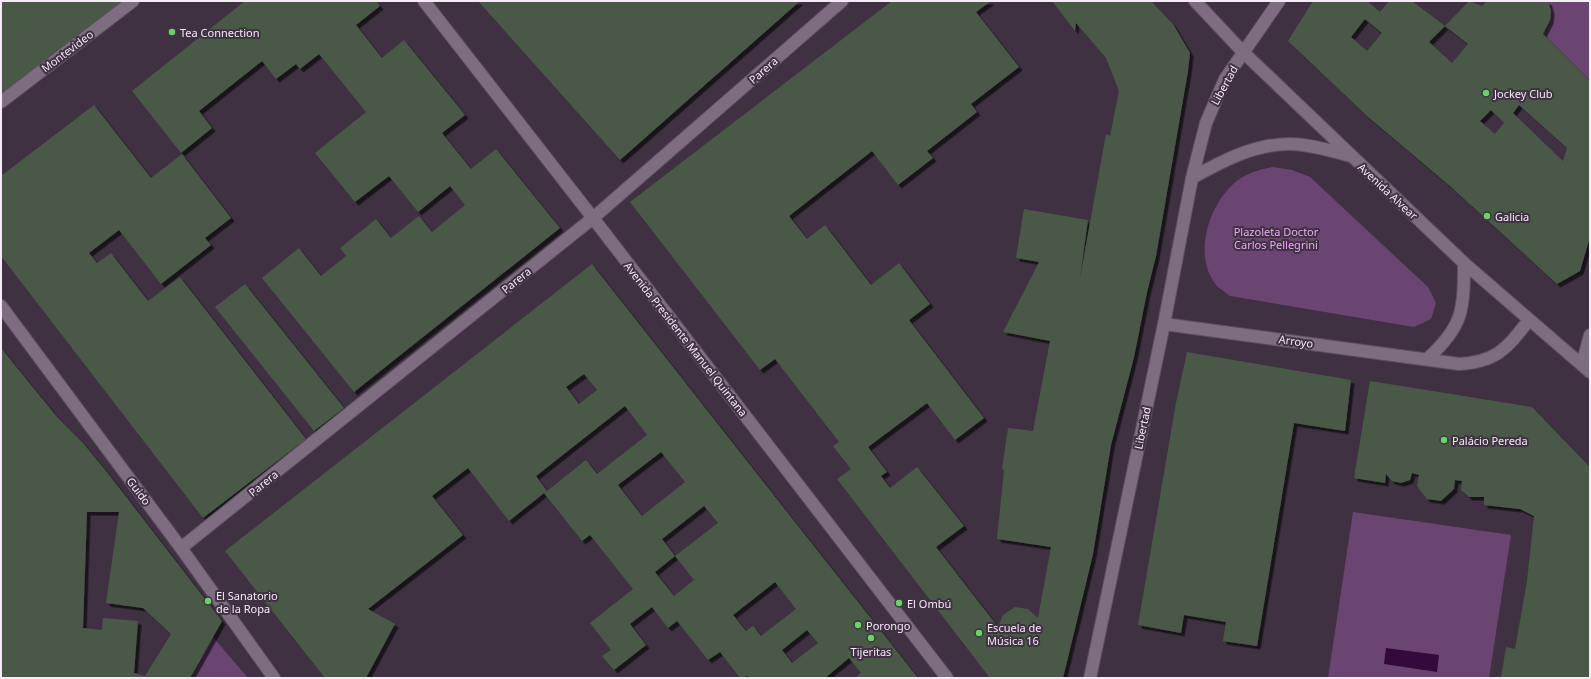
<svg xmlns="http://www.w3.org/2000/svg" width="1591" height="679" viewBox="0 0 1591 679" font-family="'Noto Sans',sans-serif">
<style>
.green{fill:#6b4572}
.water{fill:#34093b}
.building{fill:#485947;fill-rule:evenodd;filter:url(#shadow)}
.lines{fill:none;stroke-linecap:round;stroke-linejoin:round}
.street-casing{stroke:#5c4f5e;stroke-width:14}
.secondary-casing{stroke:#5c4f5e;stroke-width:14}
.street{stroke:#7e6d81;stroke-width:12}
.secondary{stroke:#7e6d81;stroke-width:12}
.poi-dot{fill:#68d465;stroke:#3f3142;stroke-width:1.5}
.labels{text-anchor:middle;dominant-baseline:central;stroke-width:4;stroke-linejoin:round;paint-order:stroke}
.poi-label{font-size:11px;fill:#f5ebf6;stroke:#3f3142;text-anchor:start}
.street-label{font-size:11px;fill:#f5ebf6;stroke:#3f3142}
.park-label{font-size:11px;fill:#eeabf9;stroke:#3f3142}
</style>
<defs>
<filter id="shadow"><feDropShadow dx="3.5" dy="3.5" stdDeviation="0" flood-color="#0009"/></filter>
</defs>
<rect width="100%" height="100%" fill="#3f3142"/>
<!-- green -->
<path class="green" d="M1548 1H1590V81L1543 34C1551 23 1551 14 1548 1Z
M1273 167 1292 170 1310 177 1428 287 1436 303 1431 319 1414 327 1230 296C1226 293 1222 290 1218 287 1190 257 1210 198 1241 178 1251 172 1261 169 1273 167Z
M1353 512 1511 535 1489 678H1328Z
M206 629 248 678H179Z"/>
<!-- water -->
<path class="water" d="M1386 648 1439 655 1437 672 1384 664Z"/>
<!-- building -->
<path class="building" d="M1 1H129L1 97Z
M245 1H376L380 6 356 25 382 58 404 40 465 115 442 133 471 169 496 149 560 228 354 392 262 278 299 248 321 276 346 256 340 248 376 219 391 238 419 216 432 232 465 205 450 186 418 212 389 176 355 202 315 153 366 112 319 54 300 69 296 64 276 79 262 61 199 111 212 128 181 153 132 91Z
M478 1H800L620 160Z
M892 1H991L976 12 1019 67 971 104 977 112 927 151 933 158 898 185 872 151 789 216 807 239 825 225 871 285 899 263 930 304 909 320 984 418 955 440 927 403 868 447 887 472 881 476 890 488 917 467 964 526 936 547 998 627 1003 615 1015 607 1028 609 1038 618 1051 547 997 539 1004 470 1002 469 1008 428 1033 431 1050 341 1003 332 1039 262 1016 258 1024 209 1088 220 1080 278 1106 134 1110 136 1119 91 1106 58 1076 23 1075 31 1052 1H1151L1173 24 1190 53 1188 71 1156 256 1147 292 1134 357 1111 445 1093 554 1063 678H990L837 479 851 469 833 446 839 442 775 359 760 370 630 202Z
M1313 1H1367L1380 12 1389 1H1412L1445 26 1469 1 1482 6 1487 1H1548L1551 11 1550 20 1543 34 1590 81V237L1580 271 1557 284 1450 186 1367 116 1288 41ZM1365 19 1382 33 1367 51 1351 37ZM1445 26 1468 44 1452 63 1429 42ZM1519 105 1567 148 1563 161 1513 113ZM1491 110 1504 123 1495 134 1480 121Z
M94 105 151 178 182 154 231 218 205 238 211 245 161 284 119 230 89 253 97 263 111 253 148 301 180 277 306 439 203 518 1 256V176Z
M592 264 798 526 918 678H855L861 673 849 658 825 678H749L748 676 740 678 720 652 708 660 677 621 668 628 652 607 630 624 646 645 614 670 602 656 611 650 590 623 633 589 590 535 582 541 544 493 509 521 468 468 432 496 463 535 368 609 395 624 366 678H325L225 551ZM584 374 597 390 579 404 566 387ZM625 406 647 435 597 474 586 460 547 491 536 476ZM661 452 685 482 642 516 618 485ZM704 506 718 523 675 556 694 580 674 596 655 572 675 556 662 539ZM775 582 796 609 761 636 753 626 746 631 733 615ZM807 630 818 643 792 663 782 650Z
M245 284 344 408 314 431 215 307Z
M1 348 57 417 83 443 110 476 222 621 190 678H1ZM87 512H119L106 603 143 608 171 634 145 676 134 673 138 621 103 618 102 630 83 628Z
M1187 352 1351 380 1345 431 1294 423 1257 646 1223 641 1226 622 1184 615 1181 633 1138 625 1176 403Z
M1370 381 1532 407 1590 467V678H1501L1506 647 1515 649 1527 581 1534 516 1520 509 1484 505V497H1469L1461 490 1462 481 1455 480 1454 489 1441 501 1427 499 1417 486 1419 475 1412 473 1410 480 1401 483 1392 481 1386 474 1385 483 1354 478Z"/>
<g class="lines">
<defs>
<path id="street" d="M424 1 593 218 947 678
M1 102 133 1
M1192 178C1222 161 1254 144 1290 144 1310 144 1331 151 1351 156
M1 306 181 548 274 678
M1164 324 1459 364C1497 362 1507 348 1529 320
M1427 359C1463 327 1464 310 1464 263
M181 548 593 218 842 1
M1090 678 1164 324 1192 178 1206 123 1225 79 1279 1"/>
<path id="secondary" d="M1195 1 1243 52 1464 263 1590 372
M1582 365 1590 335"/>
</defs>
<!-- street casing -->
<use href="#street" class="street-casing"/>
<!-- secondary casing -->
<use href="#secondary" class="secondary-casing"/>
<!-- street -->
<use href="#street" class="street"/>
<!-- secondary -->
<use href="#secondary" class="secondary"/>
</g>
<!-- markers -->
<g class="poi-dot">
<circle cx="172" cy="32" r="4"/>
<circle cx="1486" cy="93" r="4"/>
<circle cx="1487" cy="216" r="4"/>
<circle cx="1444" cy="440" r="4"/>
<circle cx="208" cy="601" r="4"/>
<circle cx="899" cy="603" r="4"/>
<circle cx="858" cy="625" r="4"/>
<circle cx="979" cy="633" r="4"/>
<circle cx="871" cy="638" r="4"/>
</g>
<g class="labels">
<!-- poi labels -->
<g class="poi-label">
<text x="180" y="32">Tea Connection</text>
<text x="1494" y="93">Jockey Club</text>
<text x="1495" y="216">Galicia</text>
<text x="1452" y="440">Palácio Pereda</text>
<text x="216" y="595">El Sanatorio<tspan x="216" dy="13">de la Ropa</tspan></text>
<text x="907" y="603">El Ombú</text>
<text x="866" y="625">Porongo</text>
<text x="987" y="627">Escuela de<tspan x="987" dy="13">Música 16</tspan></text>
<text x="871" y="651" text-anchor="middle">Tijeritas</text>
</g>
<!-- street labels -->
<g class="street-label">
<text transform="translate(67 51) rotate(-37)">Montevideo</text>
<text transform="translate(763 70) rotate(-41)">Parera</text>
<text transform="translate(1224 85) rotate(-61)">Libertad</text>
<text transform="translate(1388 191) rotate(43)">Avenida Alvear</text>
<text transform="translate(516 280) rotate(-39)">Parera</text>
<text transform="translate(686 339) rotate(52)">Avenida Presidente Manuel Quintana</text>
<text transform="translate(1296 341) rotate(8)">Arroyo</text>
<text transform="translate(1142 428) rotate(-78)">Libertad</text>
<text transform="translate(263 483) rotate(-39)">Parera</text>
<text transform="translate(139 491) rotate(53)">Guido</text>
</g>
<!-- park labels -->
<g class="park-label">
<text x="1276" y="231">Plazoleta Doctor<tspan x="1276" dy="13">Carlos Pellegrini</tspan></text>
</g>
</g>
<!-- border -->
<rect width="1591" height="679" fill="none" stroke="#f5ebf6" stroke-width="4"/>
</svg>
